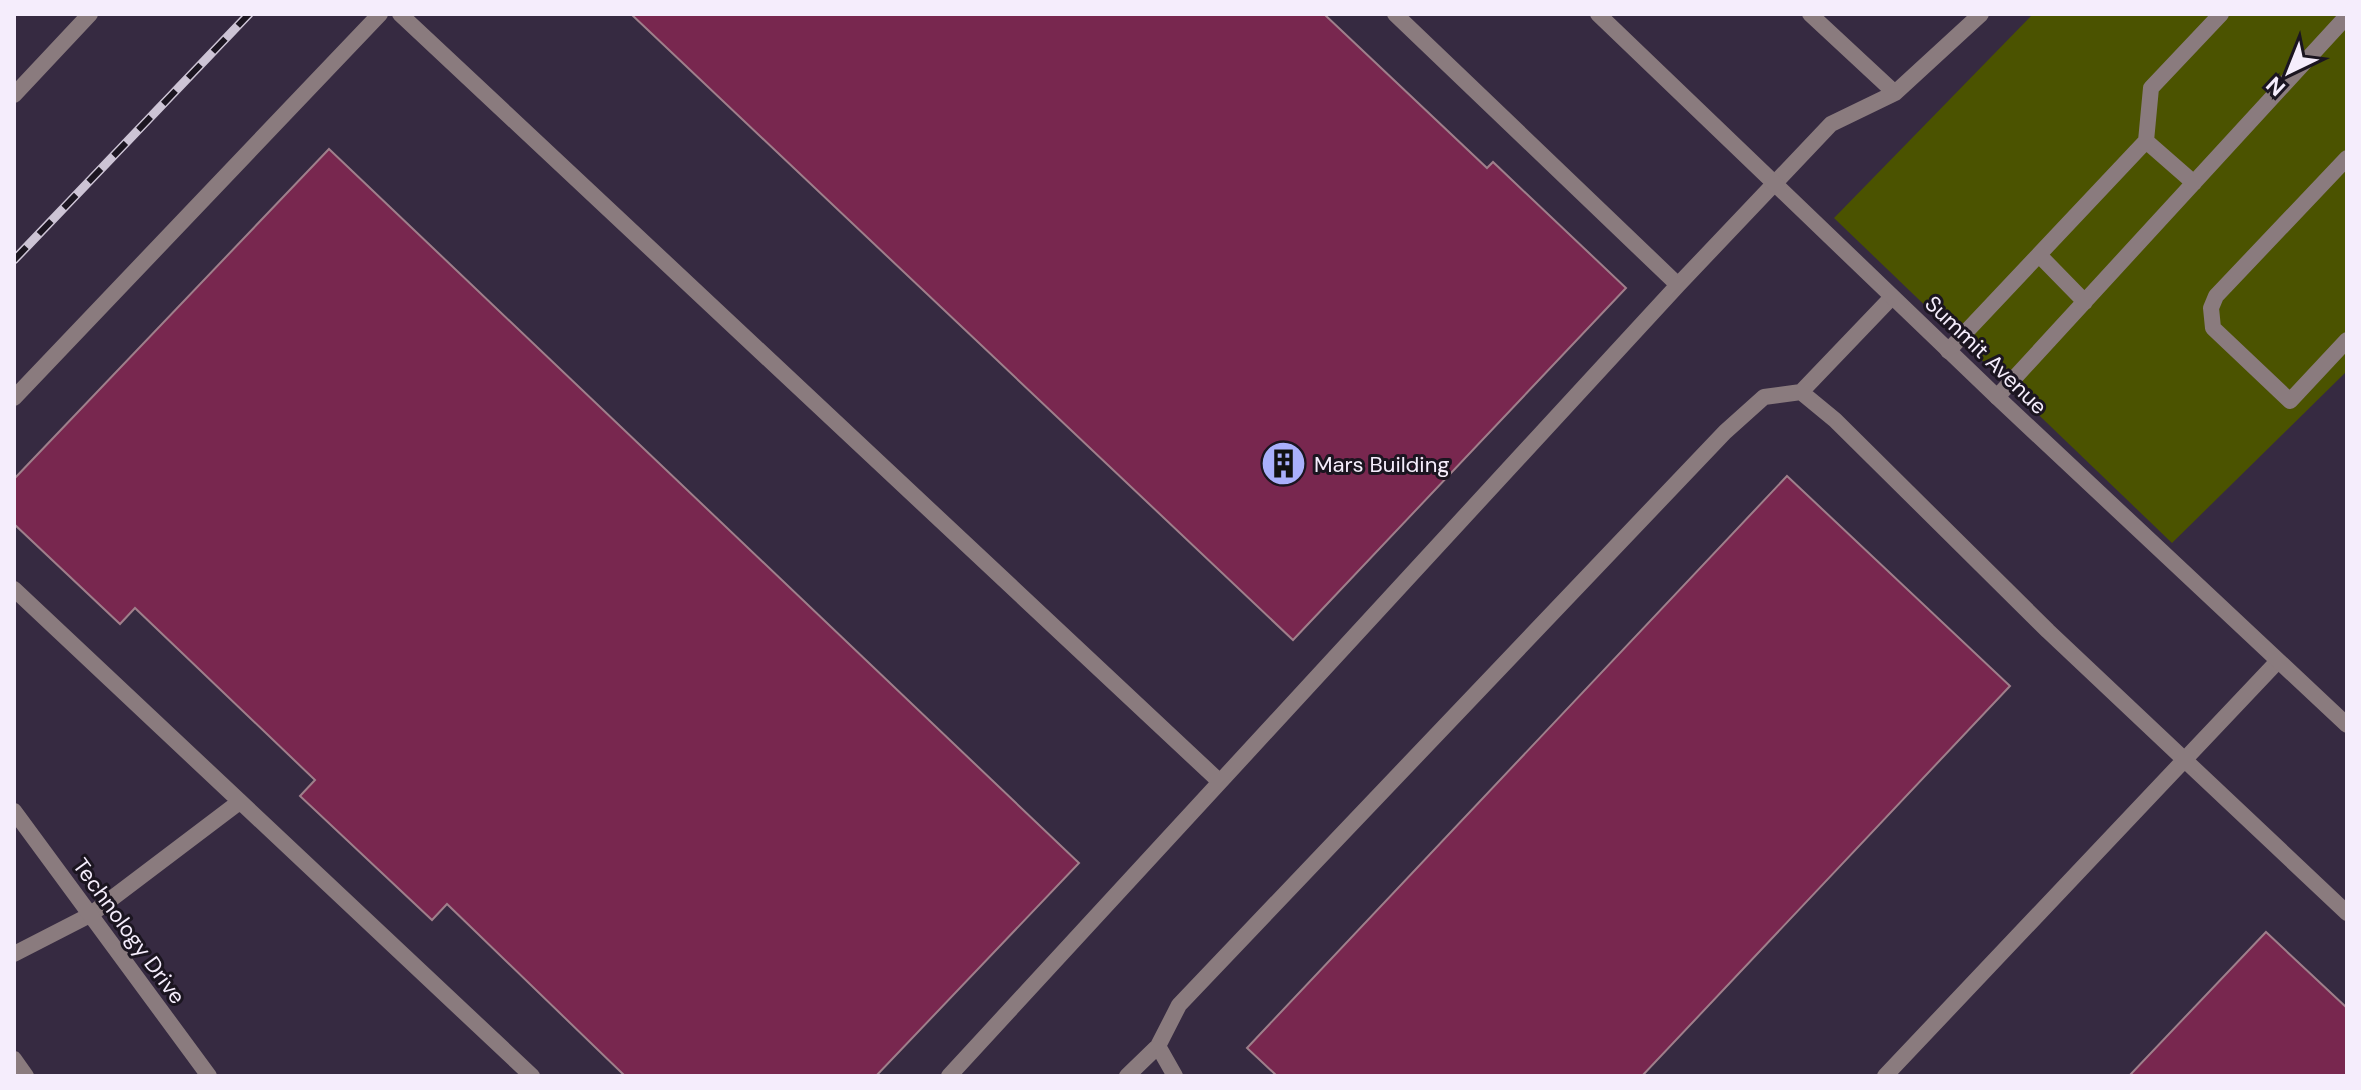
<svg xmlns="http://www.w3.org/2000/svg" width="2361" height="1090" viewBox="0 0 2361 1090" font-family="'DM Sans',sans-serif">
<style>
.green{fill:#4b5300}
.building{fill:#78274f;stroke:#9f7f8b;stroke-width:2}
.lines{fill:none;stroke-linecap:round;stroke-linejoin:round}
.lane{stroke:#8a7b7e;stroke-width:16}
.street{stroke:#8a7b7e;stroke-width:16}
.rail-casing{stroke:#cdc4d5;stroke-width:9}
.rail{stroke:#1b1520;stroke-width:6;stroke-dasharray:18;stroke-linecap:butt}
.labels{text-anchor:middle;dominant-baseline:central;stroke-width:6;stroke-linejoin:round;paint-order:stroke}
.street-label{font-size:22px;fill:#f5edfc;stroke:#1b1520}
.poi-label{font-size:22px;fill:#f5edfc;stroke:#1b1520;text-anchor:start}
</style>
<rect width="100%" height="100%" fill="#362a41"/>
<!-- green -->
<path class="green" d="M2033 14H2347V371L2172 543 1834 218Z"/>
<!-- building -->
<path class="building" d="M631 14H1324L1487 168 1493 162 1626 288 1293 640Z
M329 149 1079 863 876 1076H625L447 904 432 920 300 796 315 780 135 608 120 624 14 524V479Z
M1787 476 2010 686 1642 1076H1277L1247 1048Z
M2266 932 2347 1008V1076H2129Z"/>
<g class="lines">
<!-- lane -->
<path class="lane" d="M400 14 1220 782
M1395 14 1678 285
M1810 14 1895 93
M14 95 90 14
M2146 141 2194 183
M2347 158 2216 296 2211 308 2213 328 2290 401 2347 340
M2039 255 2085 302
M1948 351 2146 141 2151 88 2221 14
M1801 392 1892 297
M1997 397 2347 16
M14 398 380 14
M14 589 532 1076
M14 954 90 915 238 803
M14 1059 26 1076
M949 1076 1678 285 1831 124 1895 93 1981 14
M1127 1076 1158 1046
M1175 1076 1158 1046 1179 1005 1725 432 1764 397 1801 392 1835 420 2048 631 2347 913
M1885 1076 2278 661"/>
<!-- street -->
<path class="street" d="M1598 14 1997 397 2347 725
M14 811 209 1076"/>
<defs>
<path id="rail" d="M14 260 249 14"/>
</defs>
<!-- rail casing -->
<use href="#rail" class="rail-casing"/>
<!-- rail -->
<use href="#rail" class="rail"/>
</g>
<!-- icons -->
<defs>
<symbol id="building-disc" viewBox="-11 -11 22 22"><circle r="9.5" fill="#a9b0fc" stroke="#1b1520"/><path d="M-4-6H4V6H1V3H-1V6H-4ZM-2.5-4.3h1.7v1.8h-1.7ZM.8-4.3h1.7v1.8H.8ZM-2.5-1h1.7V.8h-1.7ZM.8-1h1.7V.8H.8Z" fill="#111"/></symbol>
</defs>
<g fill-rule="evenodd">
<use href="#building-disc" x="1258" y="438" width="51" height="51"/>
</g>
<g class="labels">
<!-- street labels -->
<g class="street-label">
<text transform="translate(1986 355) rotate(44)">Summit Avenue</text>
<text transform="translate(129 931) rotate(54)">Technology Drive</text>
</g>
<!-- poi labels -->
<g class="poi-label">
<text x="1314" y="464">Mars Building</text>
</g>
</g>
<!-- border -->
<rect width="2361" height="1090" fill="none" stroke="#f5edfc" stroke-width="32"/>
<!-- north arrow -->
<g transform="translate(2289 72) rotate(223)" stroke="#1b1520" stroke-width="6" paint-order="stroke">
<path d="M0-6L14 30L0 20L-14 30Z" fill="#f5edfc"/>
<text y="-12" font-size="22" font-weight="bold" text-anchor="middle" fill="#f5edfc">N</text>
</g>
</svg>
